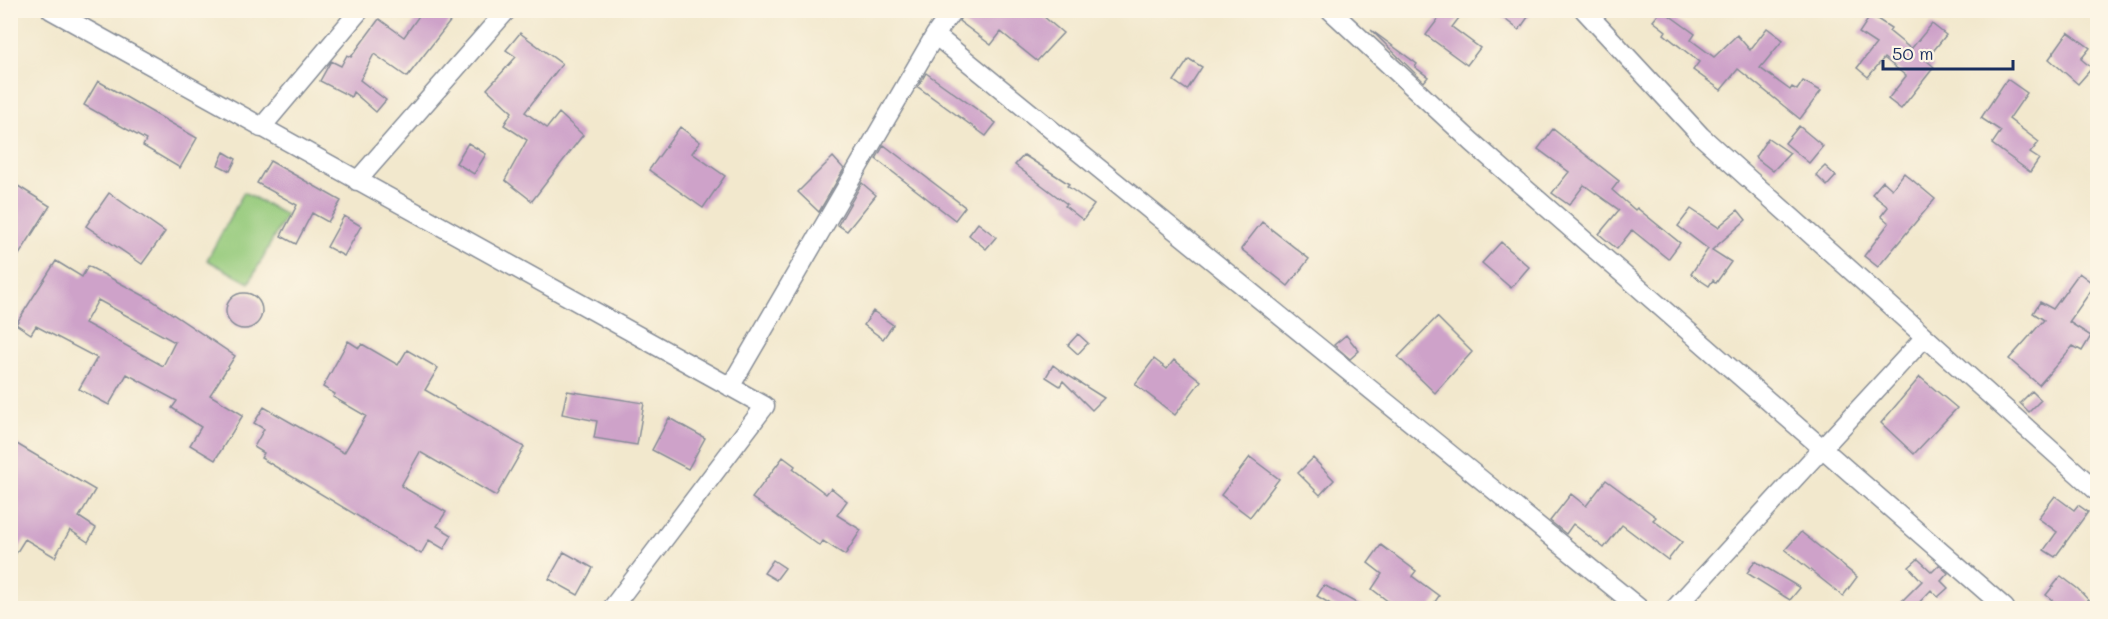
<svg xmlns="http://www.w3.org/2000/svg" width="2108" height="619" viewBox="0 0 2108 619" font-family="Mali,sans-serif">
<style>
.green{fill:#95ca7b;stroke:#587c6c;stroke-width:1.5}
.building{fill:#cea2c9;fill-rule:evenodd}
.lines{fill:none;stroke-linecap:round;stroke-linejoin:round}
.street-casing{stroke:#868c96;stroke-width:21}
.street{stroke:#fff;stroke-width:18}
</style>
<rect width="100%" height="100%" fill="#fcf5e5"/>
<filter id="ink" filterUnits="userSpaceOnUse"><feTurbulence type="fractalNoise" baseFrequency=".0167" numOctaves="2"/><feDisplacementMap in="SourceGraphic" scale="12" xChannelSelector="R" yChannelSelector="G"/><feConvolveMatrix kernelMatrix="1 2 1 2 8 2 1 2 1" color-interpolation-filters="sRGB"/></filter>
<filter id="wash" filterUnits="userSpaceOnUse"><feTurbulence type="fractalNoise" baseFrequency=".008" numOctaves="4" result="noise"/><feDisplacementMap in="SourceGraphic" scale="24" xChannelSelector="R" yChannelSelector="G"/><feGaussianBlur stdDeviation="1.35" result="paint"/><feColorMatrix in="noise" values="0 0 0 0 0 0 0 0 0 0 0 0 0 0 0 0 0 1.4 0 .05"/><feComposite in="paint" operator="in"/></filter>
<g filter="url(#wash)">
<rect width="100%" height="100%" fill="#f2e8cd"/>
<!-- green -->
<path class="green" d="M244 192 286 215 249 283 207 260Z"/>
<g id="blocks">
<!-- building -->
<path class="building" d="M423 10H459L407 77 374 54 360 80 386 100 376 112 353 92 351 97 320 81 331 61 341 66 347 55 351 57 379 19 404 37Z
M964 10H1036L1063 33 1037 61 1001 32 991 45 959 21Z
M1445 10H1465L1452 27 1480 48 1467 65 1426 35Z
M1493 10H1533L1519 30Z
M1662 10 1695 34 1691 40 1714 57 1737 35 1750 50 1767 28 1783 40 1760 68 1790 90 1792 87 1797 90 1803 81 1821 91 1800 119 1738 69 1721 90 1693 70 1699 62 1664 34 1666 31 1653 21Z
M1871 15 1891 28 1889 31 1911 49 1932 24 1946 35 1926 60 1934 67 1901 109 1888 99 1906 76 1884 58 1868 77 1857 68 1876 44 1859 33Z
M1371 30 1417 64 1415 67 1428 77 1424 82Z
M2068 32 2090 48 2081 59 2092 68 2078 84 2049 59Z
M520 33 562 64 525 112 547 128 559 113 583 135 532 201 505 180 527 140 504 125 512 112 487 89 516 57 506 50Z
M1189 59 1202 67 1187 90 1174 81Z
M926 73 996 123 986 136 918 87Z
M2007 79 2027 93 2009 119 2039 142 2030 153 2039 159 2030 172 1992 144 2001 131 1981 118Z
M98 81 197 138 180 168 143 146 146 140 84 105Z
M1799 126 1823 146 1809 163 1785 143Z
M680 127 700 142 692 153 725 176 703 208 649 170Z
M1553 129 1619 181 1612 190 1635 210 1637 208 1680 243 1668 259 1632 230 1617 249 1599 234 1619 210 1584 185 1569 205 1552 193 1569 172 1538 149Z
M1768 138 1790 153 1773 171 1755 157Z
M468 143 486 154 474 174 456 163Z
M884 145 965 207 955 220 876 159Z
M224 152 236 159 230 171 218 165Z
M1024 155 1069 184 1067 186 1094 205 1083 220 1065 206 1067 204 1015 165Z
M833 157 844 169 819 212 798 192Z
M270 161 341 201 328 222 312 213 296 244 281 236 297 205 257 183Z
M1825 166 1836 176 1827 186 1816 175Z
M1904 173 1935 199 1878 267 1864 256 1889 223 1881 216 1888 207 1872 194 1883 181 1892 189Z
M862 183 876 195 847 231 838 225Z
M18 186 50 206 10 269V197Z
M109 193 165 232 142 264 86 226Z
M1691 209 1718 227 1738 210 1746 220 1712 250 1731 262 1716 283 1713 280 1709 286 1691 274 1708 249 1678 226Z
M344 216 361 226 344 256 327 247Z
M1262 222 1309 259 1288 286 1241 249Z
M978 223 996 237 986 249 969 235Z
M1501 242 1529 267 1511 288 1482 263Z
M56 261 82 277 88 266 150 299 235 356 210 395 243 415 215 460 190 445 201 427 172 408 177 401 127 374 109 405 79 389 97 358 36 326 31 334 16 324ZM98 300 175 342 163 366 85 323Z
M2079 273 2095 285 2069 322 2091 336 2082 351 2073 346 2039 385 2009 359 2044 320 2033 313 2040 302 2053 309Z
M226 311a18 18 0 1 1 36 0a18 18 0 1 1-36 0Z
M873 311 893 325 883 339 864 325Z
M1437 317 1472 352 1435 393 1398 357Z
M1078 334 1088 343 1078 354 1068 345Z
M1346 335 1359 351 1350 359 1334 345Z
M348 341 359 348 362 344 398 365 407 350 438 368 425 390 524 447 496 496 420 452 401 486 446 512 437 526 452 535 444 549 429 540 421 554 261 458 264 453 254 447 264 429 254 423 264 407 344 453 366 416 333 397 335 394 323 387Z
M1154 359 1167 369 1174 360 1201 381 1175 415 1135 384Z
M1053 365 1061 371 1104 398 1092 410 1063 381 1060 386 1046 377Z
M1920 377 1957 408 1914 454 1881 423Z
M567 391 644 403 637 445 594 438 597 421 562 414Z
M2032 391 2041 400 2029 412 2020 403Z
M669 418 705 438 688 469 652 450Z
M10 440 95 490 79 517 96 528 88 542 70 530 55 557 25 539 10 563Z
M783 457 795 466 793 469 826 494 831 488 847 501 837 515 861 530 845 555 823 541 820 546 752 498Z
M1250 457 1279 479 1250 517 1221 495Z
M1313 458 1334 480 1320 495 1298 473Z
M1606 480 1656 517 1653 520 1682 542 1668 560 1622 525 1604 548 1573 524 1566 534 1550 521 1571 494 1586 506Z
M2055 496 2074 510 2078 505 2088 512 2055 557 2044 550 2057 532 2038 518Z
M1801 532 1857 577 1843 596 1785 550Z
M1381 545 1416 571 1412 576 1439 596 1430 609H1398L1372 589 1382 574 1368 563Z
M564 552 593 568 578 595 549 579Z
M1918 559 1932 572 1939 565 1948 573 1941 581 1948 588 1938 597 1931 590 1913 609H1894L1922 581 1909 567Z
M773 560 785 568 776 580 764 573Z
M1755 561 1800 588 1790 600 1747 573Z
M2061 576 2078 589 2097 609H2063L2046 595Z
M1324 585 1367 609H1339L1317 596Z"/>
</g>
</g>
<g filter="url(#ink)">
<use href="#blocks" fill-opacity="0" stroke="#868c96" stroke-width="1.5"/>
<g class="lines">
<defs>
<path id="street" d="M51 10 765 406 612 608
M1330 10 1472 142 2005 608
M1584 10 1701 136 2098 492
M935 35 1639 608
M261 128 360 10
M357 181 507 10
M730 387 935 35 953 10
M1675 608 1925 337"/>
</defs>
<!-- street casing -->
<use href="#street" class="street-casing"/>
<!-- street -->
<use href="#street" class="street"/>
</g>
</g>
<!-- margin -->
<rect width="2108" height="619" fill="none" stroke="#fcf5e5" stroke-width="36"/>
<!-- scale -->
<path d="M1883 60v9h130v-9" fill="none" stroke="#1b2f5e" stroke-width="3"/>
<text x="1892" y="60" font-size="18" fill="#1b2f5e" stroke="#fcf5e5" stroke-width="4.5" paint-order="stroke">50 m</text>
</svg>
